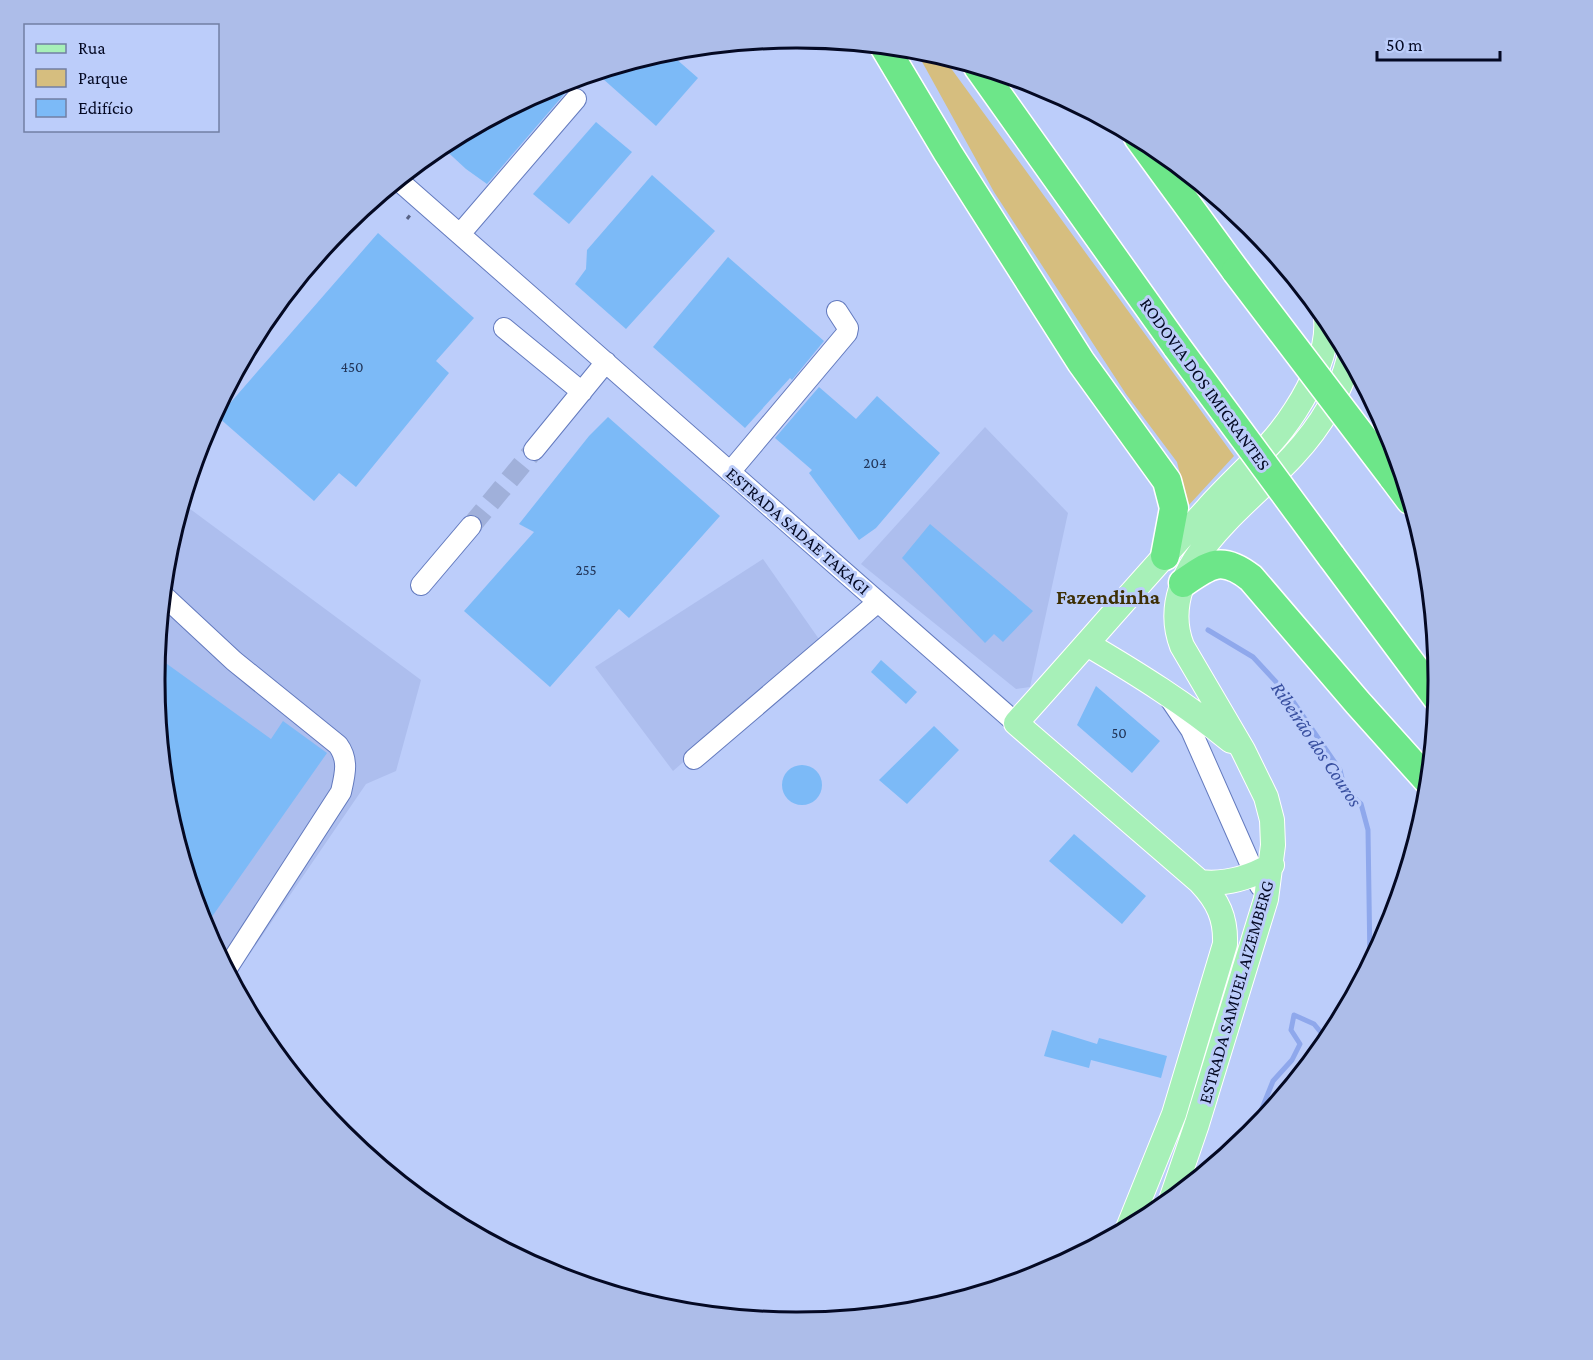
<svg xmlns="http://www.w3.org/2000/svg" width="1593" height="1360" viewBox="0 0 1593 1360" font-family="'Crimson Pro',serif">
<style>
.built{fill:#adbeee}
.green{fill:#d6be7f}
.lines{fill:none;stroke-linecap:round;stroke-linejoin:round}
.stream{stroke:#8fa8ec;stroke-width:5}
.building{fill:#7cbaf7}
.minor-tunnel{stroke:#a0b0da;stroke-width:20;stroke-dasharray:20 10;stroke-linecap:butt}
.minor-casing{stroke:#637abe;stroke-width:22}
.major-casing{stroke:#fff;stroke-width:26}
.highway-casing{stroke:#fff;stroke-width:31}
.path{stroke:#586285;stroke-width:3;stroke-dasharray:4.5 4.5;stroke-linecap:butt}
.minor{stroke:#fff;stroke-width:20}
.major{stroke:#a7f0b8;stroke-width:24}
.highway{stroke:#6de689;stroke-width:28}
.highway-bridge-casing{stroke:#fff;stroke-width:31;stroke-linecap:butt}
.highway-bridge{stroke:#6de689;stroke-width:28}
.labels{text-anchor:middle;dominant-baseline:central;stroke-width:6;stroke-linejoin:round;paint-order:stroke}
.number-label{font-size:15px;fill:#223558}
.street-label{font-size:18px;fill:#040923;stroke:#bccdfa}
.water-label{font-size:20px;font-style:italic;fill:#384fa0;stroke:#bccdfa}
.quarter-label{font-size:21px;font-weight:bold;fill:#3d2f05;stroke:#bccdfa}
.rim{fill:none;stroke:#040923;stroke-width:3}
</style>
<rect width="100%" height="100%" fill="#bccdfa"/>
<!-- built -->
<path class="built" d="M985 427 1068 513 1030 687 1016 689 861 564Z
M182 503 421 680 396 771 366 784 232 980 203 926 166 805 154 680 166 554Z
M763 559 821 642 673 771 595 667Z"/>
<!-- green -->
<path class="green" d="M915 49 942 56 1234 456 1188 506 1177 462 1126 394 994 192Z"/>
<g class="lines">
<!-- stream -->
<path class="stream" d="M1208 630 1253 657 1290 697 1340 770 1345 790 1361 804 1368 830 1370 963
M1261 1122 1259 1116 1273 1081 1292 1060 1300 1044 1291 1030 1294 1015 1314 1024 1328 1041"/>
</g>
<!-- building -->
<path class="building" d="M667 51 698 78 656 126 602 78 611 68Z
M593 74 579 88H573L567 91 487 184 466 169 440 145 551 86Z
M596 122 632 152 569 224 533 194Z
M652 175 715 231 626 329 575 284 586 269 587 250Z
M378 233 474 318 436 361 449 373 356 487 339 473 314 501 218 417Z
M728 257 824 341 792 380 790 378 745 428 653 347Z
M819 387 856 419 877 396 940 453 876 528 859 540 809 473 812 470 775 438Z
M608 417 720 516 629 618 619 609 550 687 464 611 534 532 519 524 589 436Z
M930 524 1033 611 1003 642 994 634 985 643 902 558Z
M156 656 271 739 283 721 327 753 204 928 166 805 154 680Z
M881 660 917 692 906 704 871 672Z
M1096 686 1160 741 1132 773 1077 725Z
M934 726 959 750 907 804 879 780Z
M782 785a20 20 0 1 1 40 0a20 20 0 1 1-40 0Z
M1074 834 1146 896 1122 924 1049 861Z
M1052 1030 1097 1044 1099 1038 1167 1056 1161 1078 1091 1060 1089 1068 1044 1056Z"/>
<g class="lines">
<!-- minor-tunnel -->
<path class="minor-tunnel" d="M471 526 534 450"/>
<defs>
<path id="minor" d="M398 180 1016 723
M460 234 576 99
M504 328 582 392
M534 450 606 362
M730 472 847 333 848 328 837 311
M421 585 471 526
M162 594 234 661 338 745C349 760 345 774 341 792L226 970
M1170 699 1191 730 1260 886
M694 759 878 602"/>
<path id="major" d="M1087 644C1138 674 1186 704 1231 741
M1200 882C1225 885 1249 878 1272 865
M1171 1200 1197 1124 1266 899 1273 845 1272 820 1266 797 1243 750 1182 646C1152 568 1248 505 1293 456 1319 428 1340 395 1349 358
M1128 1228 1174 1114 1225 944C1226 918 1218 901 1200 882L1016 723C1080 652 1142 580 1207 509 1236 476 1271 449 1295 411 1312 385 1329 349 1326 318"/>
<path id="highway" d="M884 46 948 153 1081 362 1167 481 1174 508 1165 556
M978 67 1177 347
M1138 137 1236 271
M1392 476 1410 500
M1331 556 1437 698
M1183 583C1210 564 1222 555 1251 578L1358 703 1429 782"/>
</defs>
<!-- minor casing -->
<use href="#minor" class="minor-casing"/>
<!-- major casing -->
<use href="#major" class="major-casing"/>
<!-- highway casing -->
<use href="#highway" class="highway-casing"/>
<!-- path -->
<path class="path" d="M407 219 411 214"/>
<!-- minor -->
<use href="#minor" class="minor"/>
<!-- major -->
<use href="#major" class="major"/>
<!-- highway -->
<use href="#highway" class="highway"/>
<defs>
<path id="highway-bridge" d="M1236 271 1392 476
M1177 347 1331 556"/>
</defs>
<!-- highway-bridge casing -->
<use href="#highway-bridge" class="highway-bridge-casing"/>
<!-- highway-bridge -->
<use href="#highway-bridge" class="highway-bridge"/>
</g>
<g class="labels">
<!-- number labels -->
<g class="number-label">
<text x="352" y="367">450</text>
<text x="875" y="463">204</text>
<text x="586" y="570">255</text>
<text x="1119" y="733">50</text>
</g>
<!-- street labels -->
<g class="street-label">
<text transform="translate(1205 384) rotate(54)">RODOVIA DOS IMIGRANTES</text>
<text transform="translate(798 531) rotate(41)">ESTRADA SADAE TAKAGI</text>
<text transform="translate(1236 992) rotate(-74)">ESTRADA SAMUEL AIZEMBERG</text>
</g>
<!-- water labels -->
<g class="water-label">
<text transform="translate(1317 744) rotate(56)">Ribeirão dos Couros</text>
</g>
<!-- quarter labels -->
<g class="quarter-label">
<text x="1108" y="597">Fazendinha</text>
</g>
</g>
<!-- crop -->
<path d="M0 0H1593V1360H0ZM796 48H797A631 631 0 0 1 1428 679V681A631 631 0 0 1 797 1312H796A631 631 0 0 1 165 681V679A631 631 0 0 1 796 48Z" fill="#adbde9" fill-rule="evenodd"/>
<path class="rim" d="M796 48H797A631 631 0 0 1 1428 679V681A631 631 0 0 1 797 1312H796A631 631 0 0 1 165 681V679A631 631 0 0 1 796 48Z"/>
<!-- legend -->
<rect x="24" y="24" width="195" height="108" fill="#bccdfa" stroke="#727fa4" stroke-width="1.5"/>
<rect x="36" y="44" width="30" height="9" fill="#a7f0b8" stroke="#727fa4" stroke-width="1.5"/>
<text x="78" y="54" font-size="18" fill="#040923">Rua</text>
<rect x="36" y="69" width="30" height="18" fill="#d6be7f" stroke="#727fa4" stroke-width="1.5"/>
<text x="78" y="84" font-size="18" fill="#040923">Parque</text>
<rect x="36" y="99" width="30" height="18" fill="#7cbaf7" stroke="#727fa4" stroke-width="1.5"/>
<text x="78" y="114" font-size="18" fill="#040923">Edifício</text>
<!-- scale -->
<path d="M1377 51v9h123v-9" fill="none" stroke="#040923" stroke-width="3"/>
<text x="1386" y="51" font-size="18" fill="#040923" stroke="#bccdfa" stroke-width="4.5" paint-order="stroke">50 m</text>
</svg>
